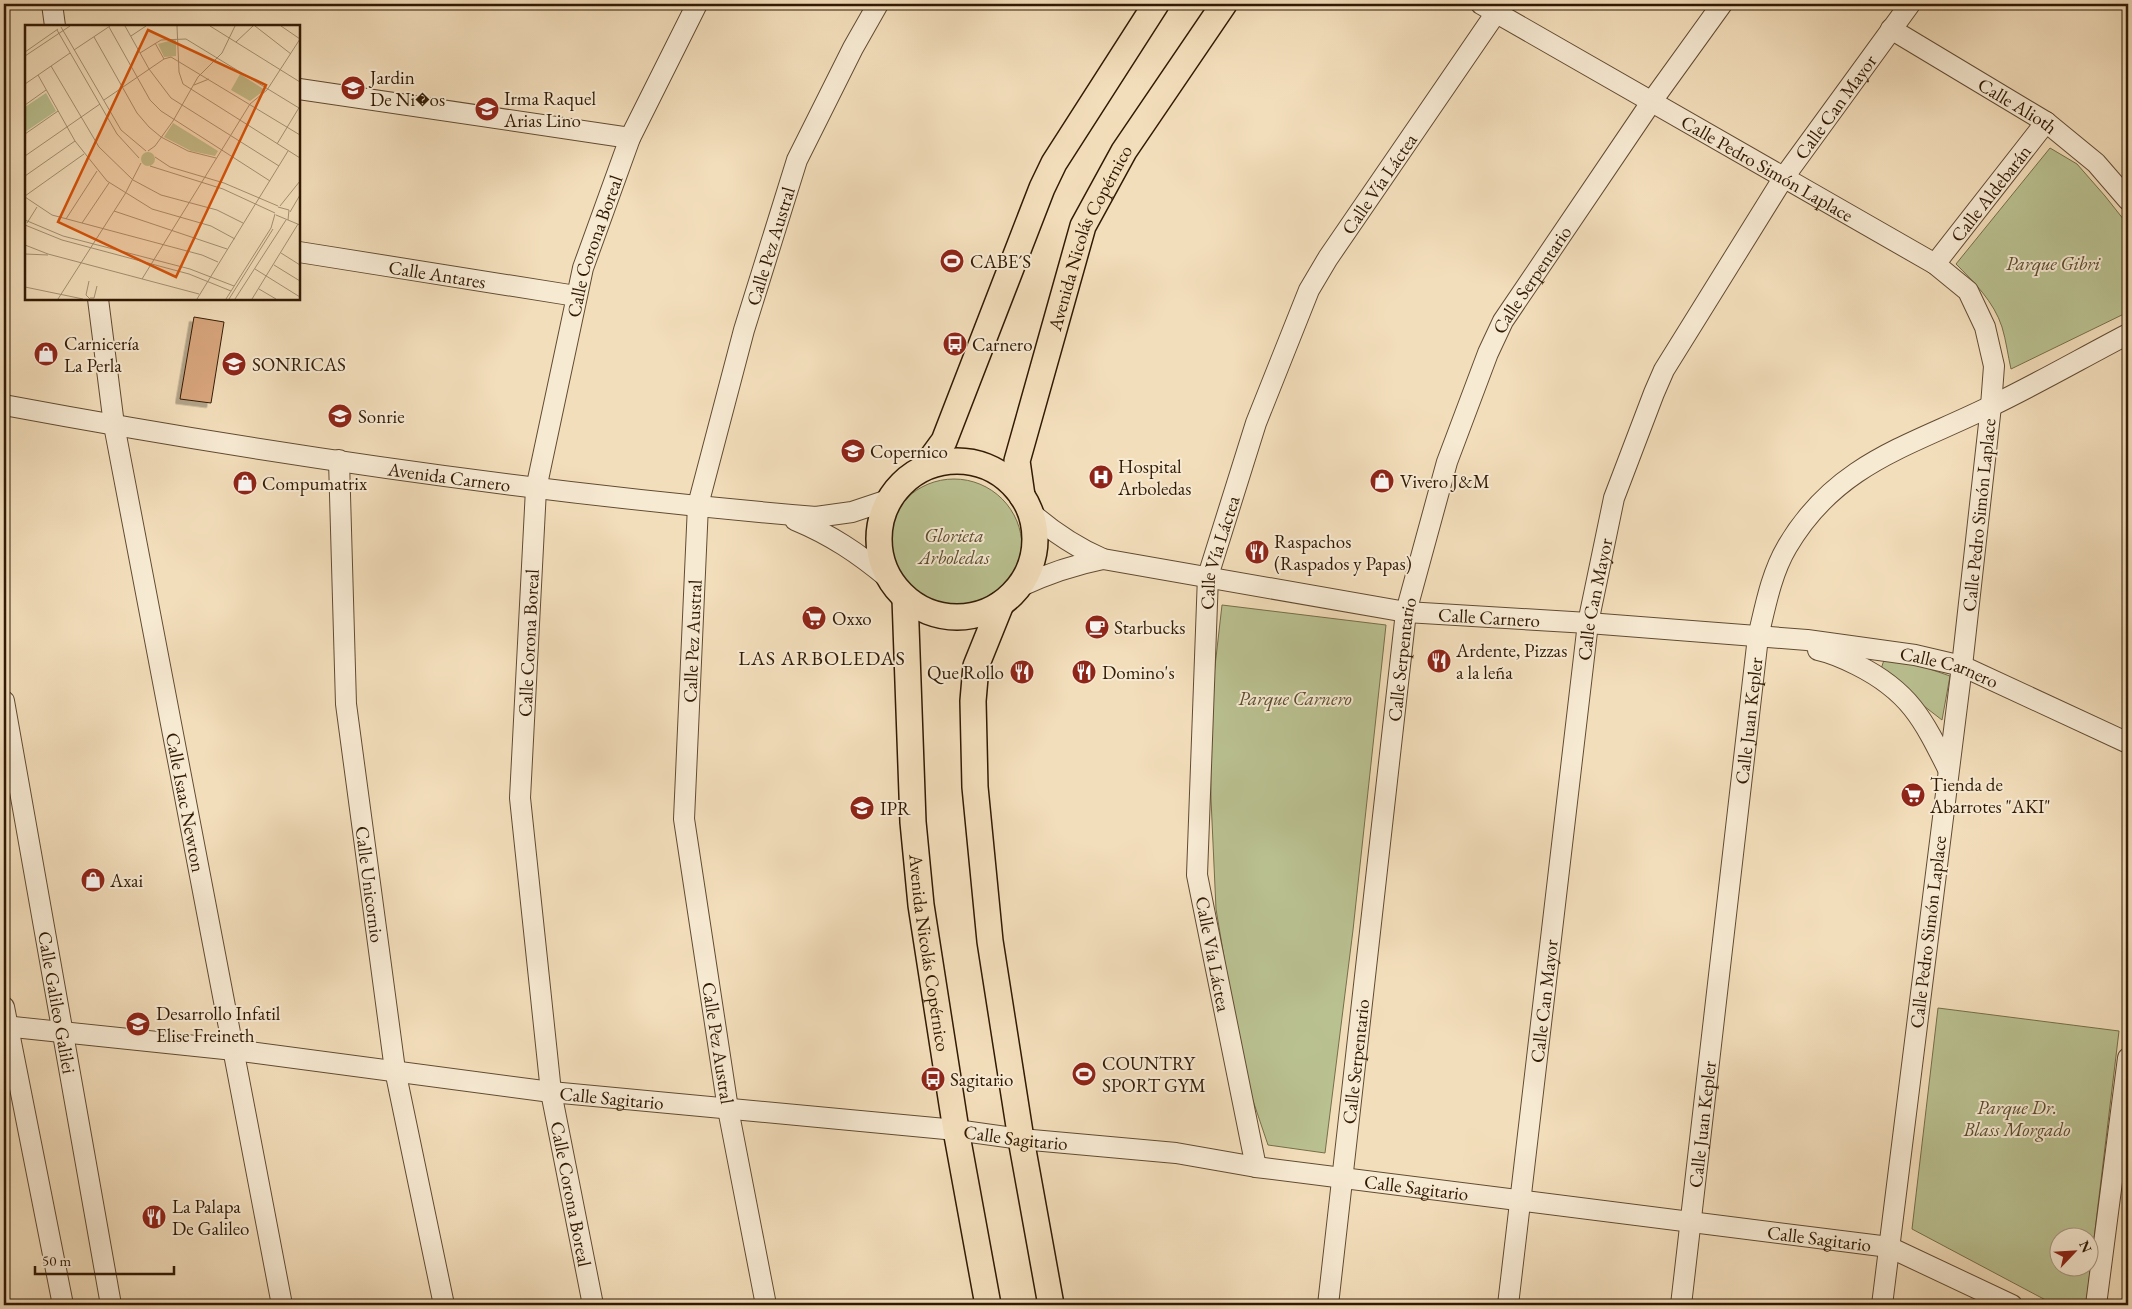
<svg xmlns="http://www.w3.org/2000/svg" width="2132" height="1309" viewBox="0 0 2132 1309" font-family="'EB Garamond',serif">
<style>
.green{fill:#bac191;stroke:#766e4a;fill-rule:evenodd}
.building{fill:#d9a67d;stroke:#311a04;filter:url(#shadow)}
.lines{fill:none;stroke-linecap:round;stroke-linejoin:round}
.minor-casing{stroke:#624b32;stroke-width:22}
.major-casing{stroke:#311a04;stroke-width:28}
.minor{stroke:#f7ead3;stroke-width:20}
.major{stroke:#f3debb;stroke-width:25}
.labels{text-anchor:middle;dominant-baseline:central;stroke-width:4;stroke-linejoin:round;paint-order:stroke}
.poi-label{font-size:19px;fill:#311a04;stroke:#f7ead3;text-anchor:start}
.street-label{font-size:19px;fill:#311a04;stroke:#f7ead3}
.park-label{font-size:19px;font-style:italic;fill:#5a4c2e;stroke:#f7ead3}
.neighbourhood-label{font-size:20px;letter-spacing:1px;fill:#311a04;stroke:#f7ead3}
.inset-road{fill:none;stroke:#a59072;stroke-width:1}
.view{fill:#d6530b;fill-opacity:0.15;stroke:#d6530b;stroke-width:2.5}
.inset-edge{fill:none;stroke:#311a04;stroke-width:2.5}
</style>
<defs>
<filter id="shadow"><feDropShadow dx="-4.5" dy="4.5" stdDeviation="0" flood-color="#0004"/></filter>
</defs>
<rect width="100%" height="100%" fill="#f3debb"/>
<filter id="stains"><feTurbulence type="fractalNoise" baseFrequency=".004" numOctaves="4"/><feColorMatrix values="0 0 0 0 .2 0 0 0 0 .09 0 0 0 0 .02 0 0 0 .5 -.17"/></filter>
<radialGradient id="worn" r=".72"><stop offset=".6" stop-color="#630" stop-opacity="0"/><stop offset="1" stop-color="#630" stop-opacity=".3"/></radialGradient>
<!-- green -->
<path class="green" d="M2050 148 2077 164 2105 196 2128 225V312L2011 369C2008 356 2006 340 2002 327 1994 302 1974 282 1956 264Z
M886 547a68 68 0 1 1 136 0a68 68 0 1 1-136 0Z
M1222 605 1386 625 1353 930 1325 1153 1268 1145 1243 1071 1216 909 1211 799 1210 710Z
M1886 654 1950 676 1942 720 1880 672Z
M1938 1008 2119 1031 2086 1305H2055L1912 1229ZM2090 1236V1266H2060V1236Z"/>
<!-- building -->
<path class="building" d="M194 317 224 322 211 403 180 399Z"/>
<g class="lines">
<defs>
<g id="minor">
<path d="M52 4 55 26"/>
<path id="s1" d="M1481 4 1935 264 1968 291 1985 327 1994 366 1991 406 1962 666 1882 1305"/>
<path id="s2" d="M1891 29 2046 122 2096 163 2128 200"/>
<path d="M299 89 630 138"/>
<path id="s3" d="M299 252 576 296"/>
<path id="s4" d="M1935 264 2046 122"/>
<path id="s5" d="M98 299 114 425 282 1305"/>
<path id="s6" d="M4 405C272 455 544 494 816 517L852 512 888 500"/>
<path id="s7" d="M339 460 346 704 395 1070 444 1305"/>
<path id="s8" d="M1030 512C1053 532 1075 547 1103 559L1406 612 1588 623 1807 640 1915 655 1962 666 2128 743"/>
<path d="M795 520C831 535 858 553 888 578"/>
<path d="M1019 587C1047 574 1073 565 1103 559"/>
<path d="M1818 650C1832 653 1845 659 1857 665 1909 691 1923 719 1948 769"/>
<path id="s9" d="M4 701 111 1305"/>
<path d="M4 1007 63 1305"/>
<path id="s10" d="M4 1026 234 1050 551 1092 956 1130 1021 1139 1176 1153 1256 1167 1889 1247 2012 1305"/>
<path id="s11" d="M1256 1167 1197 875 1208 576 1256 423 1309 290 1328 258 1502 4"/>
<path id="s12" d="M593 1305 551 1092 520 798 536 489 583 268 630 138 697 4"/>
<path id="s13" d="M766 1305 728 1109 684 819 698 505 744 330 797 160 853 48 878 4"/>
<path id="s14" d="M1328 1305 1406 612 1447 462 1488 353 1503 321 1652 101 1722 4"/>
<path id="s15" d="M1508 1305 1588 623 1614 498 1654 393 1664 370 1784 177 1910 4"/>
<path id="s16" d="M1681 1305 1758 637C1765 608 1771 574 1787 547 1836 463 1910 446 1991 406 2037 384 2082 358 2128 334"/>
<path d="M2096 1305 2128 1058"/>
</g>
<g id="major">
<circle cx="957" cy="539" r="78"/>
<path d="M925 467 944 441 1042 188 1054 163 1156 4"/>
<path id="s17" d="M1022 496 1017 461 1083 226 1124 151 1224 4"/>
<path id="s18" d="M905 598 913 822 921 905 956 1130 988 1305"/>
<path d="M1001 604 976 666 973 701 975 787 990 941 1021 1139 1051 1305"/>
</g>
</defs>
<!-- minor casing -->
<use href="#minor" class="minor-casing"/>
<!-- major casing -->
<use href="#major" class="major-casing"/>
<!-- minor -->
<use href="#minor" class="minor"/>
<!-- major -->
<use href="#major" class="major"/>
</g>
<!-- icons -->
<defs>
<symbol id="school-disc" viewBox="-11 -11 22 22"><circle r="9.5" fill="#8f2418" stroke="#f7ead3"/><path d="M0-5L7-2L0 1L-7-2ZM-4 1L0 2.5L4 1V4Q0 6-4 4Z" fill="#fff"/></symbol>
<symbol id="stadium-disc" viewBox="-11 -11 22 22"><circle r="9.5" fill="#8f2418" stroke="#f7ead3"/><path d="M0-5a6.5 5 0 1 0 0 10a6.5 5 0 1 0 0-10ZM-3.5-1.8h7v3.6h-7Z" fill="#fff"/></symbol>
<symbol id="bus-disc" viewBox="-11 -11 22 22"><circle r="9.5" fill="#8f2418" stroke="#f7ead3"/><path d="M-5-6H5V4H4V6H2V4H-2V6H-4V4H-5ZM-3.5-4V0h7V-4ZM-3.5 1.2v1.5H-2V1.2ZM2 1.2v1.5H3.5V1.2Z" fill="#fff"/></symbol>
<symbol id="shop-disc" viewBox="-11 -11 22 22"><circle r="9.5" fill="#8f2418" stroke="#f7ead3"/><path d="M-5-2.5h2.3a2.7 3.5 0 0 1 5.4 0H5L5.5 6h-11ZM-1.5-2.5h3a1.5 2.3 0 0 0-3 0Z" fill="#fff"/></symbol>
<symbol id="hospital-disc" viewBox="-11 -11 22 22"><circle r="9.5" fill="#8f2418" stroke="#f7ead3"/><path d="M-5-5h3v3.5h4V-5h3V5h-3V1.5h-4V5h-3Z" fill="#fff"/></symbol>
<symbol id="restaurant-disc" viewBox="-11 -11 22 22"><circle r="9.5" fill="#8f2418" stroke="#f7ead3"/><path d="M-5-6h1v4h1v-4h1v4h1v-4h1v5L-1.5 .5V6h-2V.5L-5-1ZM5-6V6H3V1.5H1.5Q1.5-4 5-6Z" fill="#fff"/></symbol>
<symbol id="supermarket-disc" viewBox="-11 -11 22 22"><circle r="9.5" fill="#8f2418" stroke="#f7ead3"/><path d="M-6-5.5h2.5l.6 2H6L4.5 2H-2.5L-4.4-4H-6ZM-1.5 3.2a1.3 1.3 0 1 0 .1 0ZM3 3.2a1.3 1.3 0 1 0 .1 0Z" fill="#fff"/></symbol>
<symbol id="cafe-disc" viewBox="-11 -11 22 22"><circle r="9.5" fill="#8f2418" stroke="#f7ead3"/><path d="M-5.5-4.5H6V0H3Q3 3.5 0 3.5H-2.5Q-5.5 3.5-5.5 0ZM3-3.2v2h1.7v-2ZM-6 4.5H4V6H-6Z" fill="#fff"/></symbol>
</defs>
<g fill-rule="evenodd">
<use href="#school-disc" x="339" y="74" width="28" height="28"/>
<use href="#school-disc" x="473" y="95" width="28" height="28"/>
<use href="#stadium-disc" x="938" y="247" width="28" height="28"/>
<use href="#bus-disc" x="941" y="330" width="28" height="28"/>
<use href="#shop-disc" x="32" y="340" width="28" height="28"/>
<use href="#school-disc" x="220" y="350" width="28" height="28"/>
<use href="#school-disc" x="326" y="402" width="28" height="28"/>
<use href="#school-disc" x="839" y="437" width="28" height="28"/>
<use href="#hospital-disc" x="1087" y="463" width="28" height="28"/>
<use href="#shop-disc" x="1368" y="467" width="28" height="28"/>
<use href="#shop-disc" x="231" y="469" width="28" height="28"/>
<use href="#restaurant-disc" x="1243" y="538" width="28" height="28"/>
<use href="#supermarket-disc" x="800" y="604" width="28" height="28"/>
<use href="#cafe-disc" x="1083" y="613" width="28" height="28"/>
<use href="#restaurant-disc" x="1425" y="647" width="28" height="28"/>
<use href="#restaurant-disc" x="1008" y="658" width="28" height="28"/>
<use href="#restaurant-disc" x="1070" y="658" width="28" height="28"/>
<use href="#supermarket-disc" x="1899" y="781" width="28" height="28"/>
<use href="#school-disc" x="848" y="794" width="28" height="28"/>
<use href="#shop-disc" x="79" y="866" width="28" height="28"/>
<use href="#school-disc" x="124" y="1010" width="28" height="28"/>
<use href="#stadium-disc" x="1070" y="1060" width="28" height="28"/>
<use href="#bus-disc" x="919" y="1065" width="28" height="28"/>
<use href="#restaurant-disc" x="140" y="1203" width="28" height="28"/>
</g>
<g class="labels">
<!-- poi labels -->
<g class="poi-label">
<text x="370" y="77">Jardin<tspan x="370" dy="22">De Ni�os</tspan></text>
<text x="504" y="98">Irma Raquel<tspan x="504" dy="22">Arias Lino</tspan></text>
<text x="970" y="261">CABE´S</text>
<text x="64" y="343">Carnicería<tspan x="64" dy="22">La Perla</tspan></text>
<text x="972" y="344">Carnero</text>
<text x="252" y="364">SONRICAS</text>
<text x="358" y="416">Sonrie</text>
<text x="870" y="451">Copernico</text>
<text x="1118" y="466">Hospital<tspan x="1118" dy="22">Arboledas</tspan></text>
<text x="1400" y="481">Vivero J&amp;M</text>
<text x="262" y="483">Compumatrix</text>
<text x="1274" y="541">Raspachos<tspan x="1274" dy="22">(Raspados y Papas)</tspan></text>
<text x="832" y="618">Oxxo</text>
<text x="1114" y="627">Starbucks</text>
<text x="1456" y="650">Ardente, Pizzas<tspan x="1456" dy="22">a la leña</tspan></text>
<text x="1004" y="672" text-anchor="end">Que Rollo</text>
<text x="1102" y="672">Domino's</text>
<text x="1930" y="784">Tienda de<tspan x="1930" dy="22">Abarrotes "AKI"</tspan></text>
<text x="880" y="808">IPR</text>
<text x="110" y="880">Axai</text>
<text x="156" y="1013">Desarrollo Infatil<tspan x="156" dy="22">Elise Freineth</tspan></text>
<text x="1102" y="1063">COUNTRY<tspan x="1102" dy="22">SPORT GYM</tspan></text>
<text x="950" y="1079">Sagitario</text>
<text x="172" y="1206">La Palapa<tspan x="172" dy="22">De Galileo</tspan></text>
</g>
<!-- street labels -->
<g class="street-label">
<text stroke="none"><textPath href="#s15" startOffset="1266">Calle Can Mayor</textPath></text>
<text stroke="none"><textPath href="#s2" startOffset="148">Calle Alioth</textPath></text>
<text stroke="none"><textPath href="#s1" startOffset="330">Calle Pedro Simón Laplace</textPath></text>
<text stroke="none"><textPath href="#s11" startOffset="1028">Calle Vía Láctea</textPath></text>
<text stroke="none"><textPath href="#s4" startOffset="90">Calle Aldebarán</textPath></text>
<text stroke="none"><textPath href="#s17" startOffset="271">Avenida Nicolás Copérnico</textPath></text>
<text stroke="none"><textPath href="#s12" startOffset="1072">Calle Corona Boreal</textPath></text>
<text stroke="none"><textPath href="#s13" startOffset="1076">Calle Pez Austral</textPath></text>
<text stroke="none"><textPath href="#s3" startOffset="140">Calle Antares</textPath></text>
<text stroke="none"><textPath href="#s14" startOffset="1055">Calle Serpentario</textPath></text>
<text stroke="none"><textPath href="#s6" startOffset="451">Avenida Carnero</textPath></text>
<text transform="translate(1979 515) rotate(-84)">Calle Pedro Simón Laplace</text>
<text stroke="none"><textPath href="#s11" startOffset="622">Calle Vía Láctea</textPath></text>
<text stroke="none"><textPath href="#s15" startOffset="711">Calle Can Mayor</textPath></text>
<text stroke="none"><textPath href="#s8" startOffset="478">Calle Carnero</textPath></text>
<text stroke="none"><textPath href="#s13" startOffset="671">Calle Pez Austral</textPath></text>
<text stroke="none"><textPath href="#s12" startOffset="668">Calle Corona Boreal</textPath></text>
<text stroke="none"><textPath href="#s14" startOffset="650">Calle Serpentario</textPath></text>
<text stroke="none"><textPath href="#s8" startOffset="942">Calle Carnero</textPath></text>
<text stroke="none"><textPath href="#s16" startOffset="588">Calle Juan Kepler</textPath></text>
<text stroke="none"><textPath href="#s5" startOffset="511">Calle Isaac Newton</textPath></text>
<text stroke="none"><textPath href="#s7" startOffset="426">Calle Unicornio</textPath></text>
<text transform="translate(1928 932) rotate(-83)">Calle Pedro Simón Laplace</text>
<text stroke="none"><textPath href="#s18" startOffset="356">Avenida Nicolás Copérnico</textPath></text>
<text transform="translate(1213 954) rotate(79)">Calle Vía Láctea</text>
<text stroke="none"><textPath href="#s15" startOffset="306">Calle Can Mayor</textPath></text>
<text stroke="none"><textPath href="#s9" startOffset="306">Calle Galileo Galilei</textPath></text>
<text transform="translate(718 1043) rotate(81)">Calle Pez Austral</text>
<text stroke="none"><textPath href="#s14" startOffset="245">Calle Serpentario</textPath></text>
<text stroke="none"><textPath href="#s10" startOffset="612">Calle Sagitario</textPath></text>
<text stroke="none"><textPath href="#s16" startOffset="182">Calle Juan Kepler</textPath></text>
<text stroke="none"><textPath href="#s10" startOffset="1018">Calle Sagitario</textPath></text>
<text stroke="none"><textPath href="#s10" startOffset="1422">Calle Sagitario</textPath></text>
<text transform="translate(571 1194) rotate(79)">Calle Corona Boreal</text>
<text stroke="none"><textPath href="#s10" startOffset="1828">Calle Sagitario</textPath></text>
</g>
<!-- park labels -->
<g class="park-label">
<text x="2053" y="263">Parque Gibri</text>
<text x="954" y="535">Glorieta<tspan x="954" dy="22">Arboledas</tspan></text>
<text x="1295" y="698">Parque Carnero</text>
<text x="2017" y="1107">Parque Dr.<tspan x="2017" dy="22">Blass Morgado</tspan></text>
</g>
<!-- neighbourhood labels -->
<g class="neighbourhood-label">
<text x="822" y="658">LAS ARBOLEDAS</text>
</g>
</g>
<!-- overview -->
<g transform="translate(25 25)">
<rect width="275" height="275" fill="#f3debb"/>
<path d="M151 14V31L139 32 133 19ZM215 49 240 65 225 76 206 65ZM21 68 31 86 0 107V82ZM148 98 193 126 190 131 166 126 139 112ZM116 134a7 7 0 1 1 14 0a7 7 0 1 1-14 0Z" fill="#bac191"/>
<path class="inset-road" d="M100 1 124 44 146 73 254 141M152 1 154 47 158 59 275 133M185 1 275 57M230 1 266 29M256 1 275 14M36 2 96 105 121 126M84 2 125 75 136 86 245 156M32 5 92 109 114 133M106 11 121 1M69 12 112 88 124 102 136 112 163 126 191 133M211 17 228 1M130 18 139 34M49 25 85 1M0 27 33 4M115 28 136 15 161 14 274 83M0 31 45 1M26 41 74 122 108 155 136 170 192 185 218 198M13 50 50 116 82 156 127 184 186 201 210 214M0 59 45 28M169 60 184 54M79 75 139 34 146 32 275 110M0 80 21 65M0 109 33 86M252 119 275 81M123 126 130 121 148 96 173 52 197 28 210 1M0 131 75 79M130 132 145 142 199 158 253 181M125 141 198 164 250 188M0 151 50 116M0 171 59 129M0 172 27 190 177 230 193 237M255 181 275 156M253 182 264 185 263 195M89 186 202 224M265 187 275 170M251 190 275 200M41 194 72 146M0 195 38 211 165 244 209 261M2 198 12 182M57 198 84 158M0 200 37 215 164 249 206 266M0 220 23 229 174 269M256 228 275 240M0 229 23 230M249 240 275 256M230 244 275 272M117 254 225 79 242 65 275 14M64 256 61 270 65 274M0 262 58 274M234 264 251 274M65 273H69L72 261M33 274 100 169 116 138M172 274 263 126M201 274 246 203 250 189M204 274 248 204M210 274 261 195M227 274 273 199"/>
<path class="view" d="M123 5 241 60 151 252 33 197Z"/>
<rect width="275" height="275" class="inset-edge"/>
</g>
<!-- margin -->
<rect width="2132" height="1309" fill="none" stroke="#f3debb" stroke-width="20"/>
<rect x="5" y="5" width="2122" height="1299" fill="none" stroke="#311a04" stroke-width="2.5"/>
<rect x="10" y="10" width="2112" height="1289" fill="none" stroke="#311a04"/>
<!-- north arrow -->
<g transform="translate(2074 1252) rotate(65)"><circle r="24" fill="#f7ead3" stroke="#a89780"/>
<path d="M0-4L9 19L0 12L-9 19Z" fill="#8f2418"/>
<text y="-8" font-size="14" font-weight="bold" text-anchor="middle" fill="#311a04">N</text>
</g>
<!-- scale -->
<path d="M35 1266v8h139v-8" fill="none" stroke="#311a04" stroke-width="2.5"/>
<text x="42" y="1266" font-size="15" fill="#311a04" stroke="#f7ead3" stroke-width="4" paint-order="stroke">50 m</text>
<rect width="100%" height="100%" filter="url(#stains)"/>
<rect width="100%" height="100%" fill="url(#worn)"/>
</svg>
